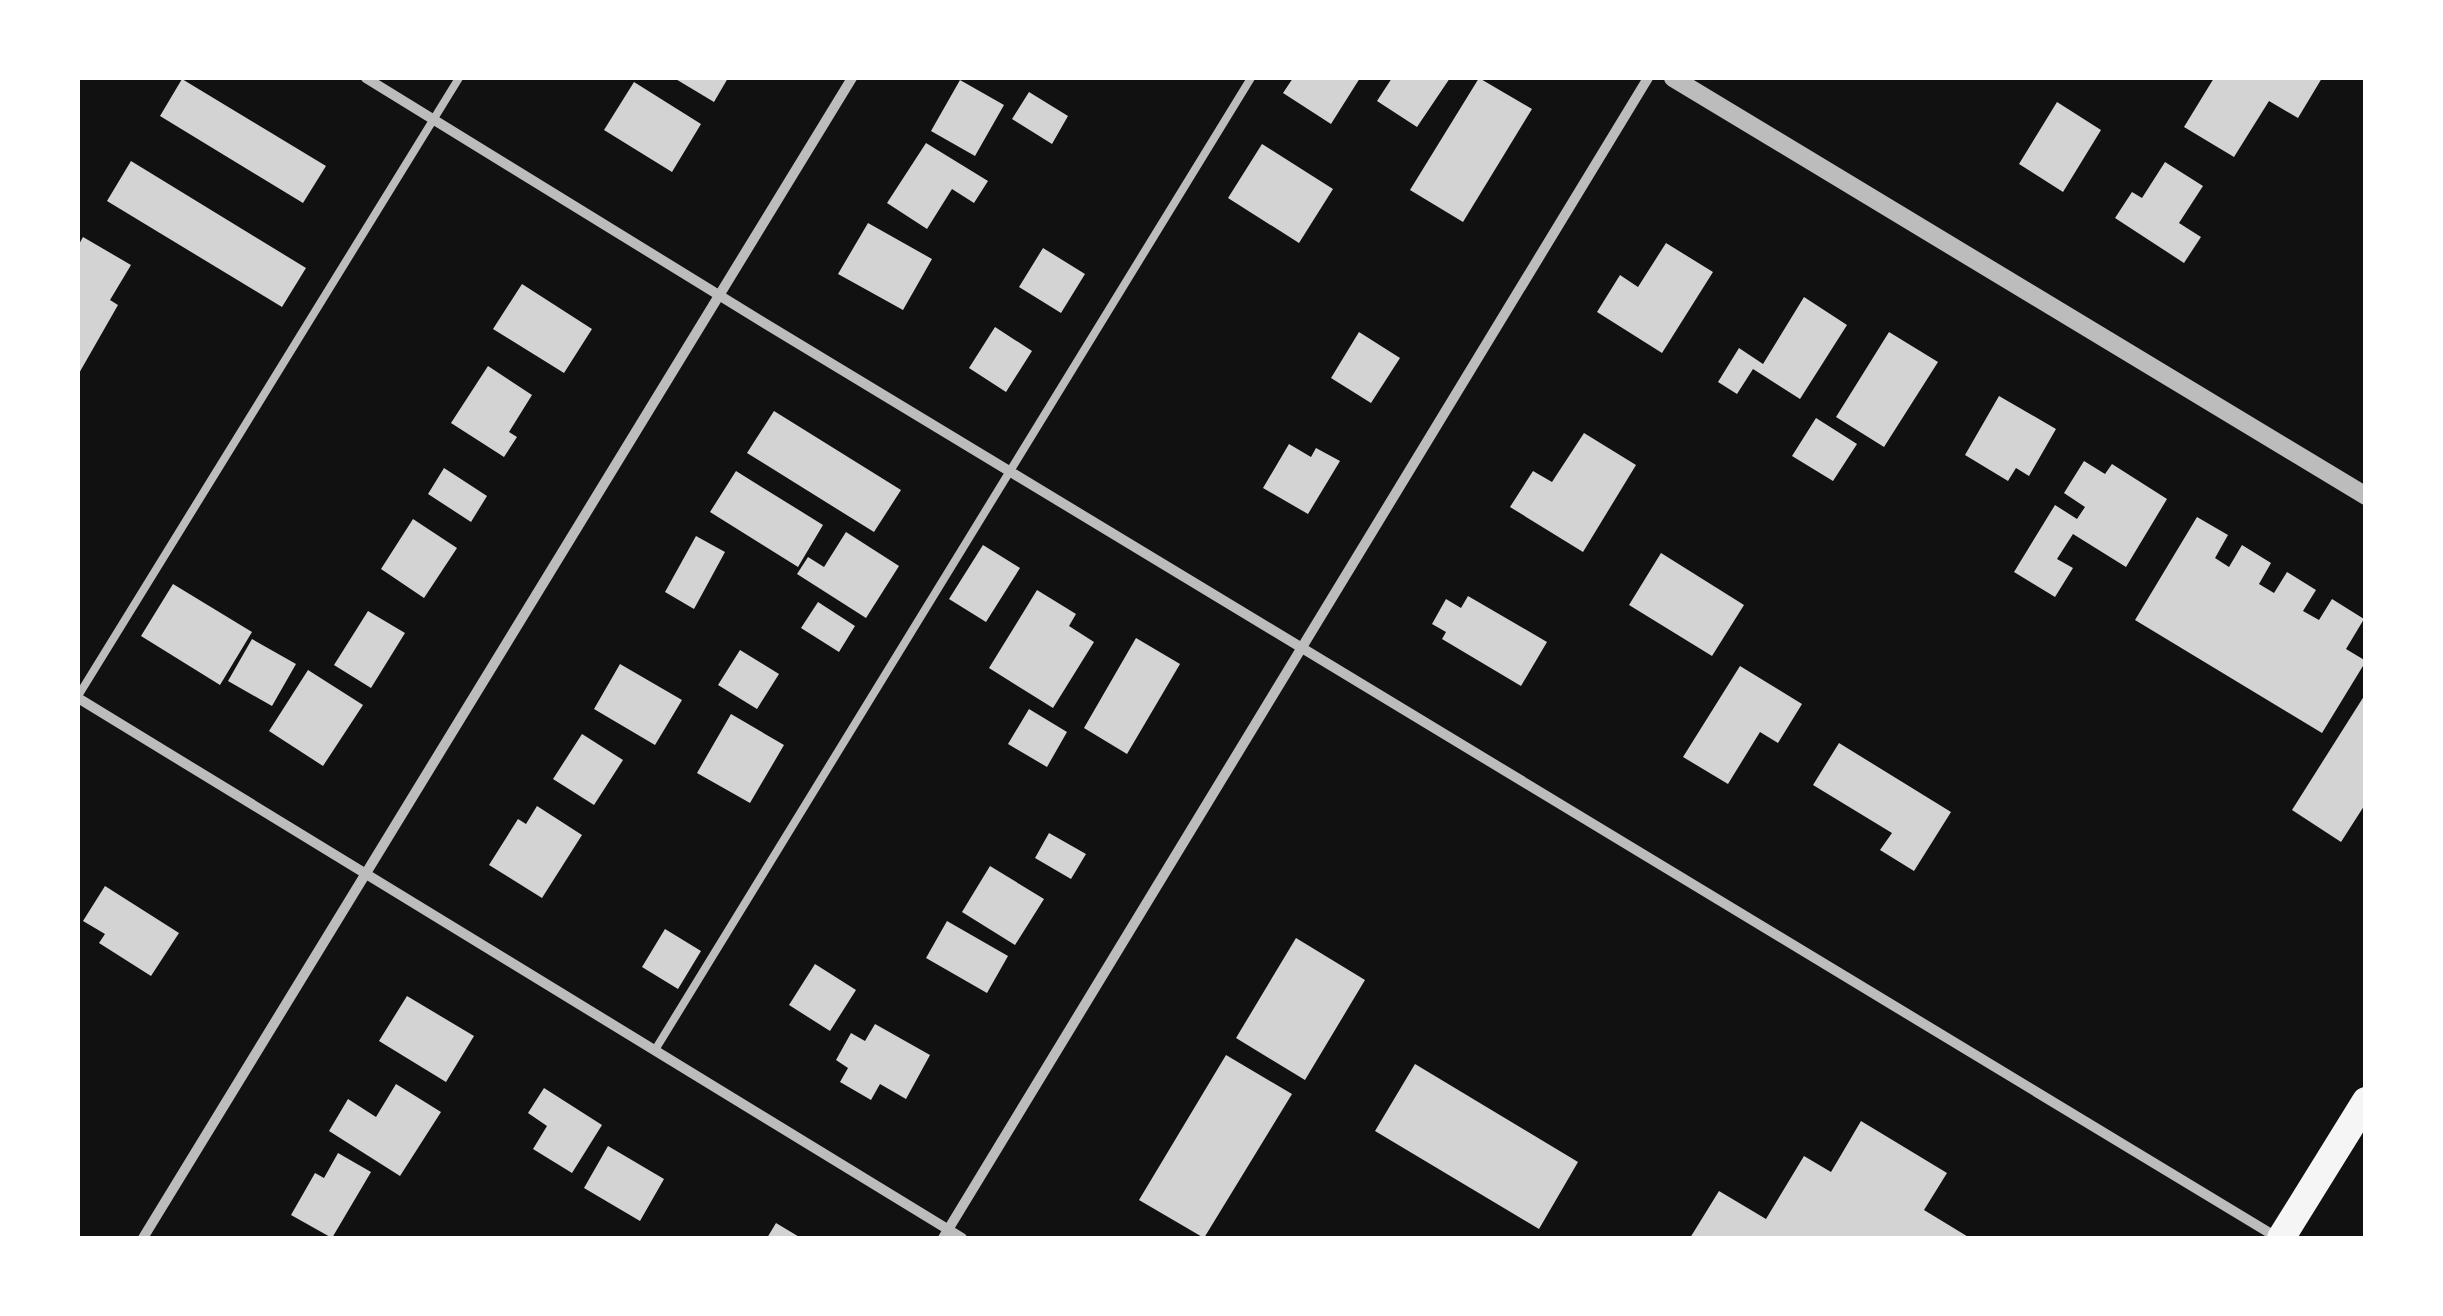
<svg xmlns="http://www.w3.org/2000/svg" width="2443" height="1316" viewBox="0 0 2443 1316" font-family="Roboto,sans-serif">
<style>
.building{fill:#d3d3d3}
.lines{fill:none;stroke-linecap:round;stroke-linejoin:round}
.service{stroke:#bcbcbc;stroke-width:8}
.minor{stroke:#bcbcbc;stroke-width:10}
.tertiary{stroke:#bcbcbc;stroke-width:18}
.trunk{stroke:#f5f5f5;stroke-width:28}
</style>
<rect width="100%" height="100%" fill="#111"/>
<!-- building -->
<path class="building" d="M674 78H728L714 102Z
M1293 78H1360L1331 124 1283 93Z
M1392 78H1450L1417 127 1377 101Z
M1479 78 1532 109 1463 222 1410 190Z
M2214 78H2322L2298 118 2269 101 2234 157 2184 127Z
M182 79 326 166 303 203 160 116Z
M960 80 1004 105 975 156 931 131Z
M634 82 701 124 672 172 604 130Z
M1029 92 1068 116 1052 144 1012 119Z
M2057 102 2101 130 2063 192 2019 164Z
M926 143 988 181 974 203 952 189 927 229 887 203Z
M1262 144 1333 189 1299 243 1228 198Z
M131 161 306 268 282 307 107 201Z
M2165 162 2203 186 2179 223 2201 237 2184 263 2115 218 2132 192 2142 198Z
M868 223 932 259 903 310 838 274Z
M83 237 131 265 110 300 118 305 78 375V246Z
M1666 243 1713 272 1662 353 1597 312 1620 275 1638 287Z
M1043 248 1085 274 1061 313 1019 287Z
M522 284 592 329 564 373 493 329Z
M1804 297 1847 325 1800 399 1753 369 1737 394 1718 382 1739 348 1763 364Z
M995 327 1032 351 1006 392 969 368Z
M1359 332 1400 358 1371 403 1331 378Z
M1889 332 1938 362 1884 447 1836 417Z
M488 366 532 395 509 432 517 437 504 457 451 423Z
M1999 396 2056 429 2029 476 2016 468 2008 481 1965 455Z
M774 411 901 490 874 532 747 453Z
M1816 418 1857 444 1833 481 1792 456Z
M1584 433 1636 465 1583 552 1510 507 1533 471 1552 482Z
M1289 444 1311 457 1316 448 1340 461 1308 514 1263 488Z
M2084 461 2105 474 2112 464 2167 499 2126 567 2073 534 2057 559 2073 568 2055 597 2014 572 2055 505 2077 519 2085 507 2064 493Z
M444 468 487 496 471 522 428 494Z
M736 471 823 525 798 567 710 512Z
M2197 517 2228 535 2215 558 2229 567 2242 545 2271 563 2259 584 2274 593 2287 572 2316 590 2303 611 2319 620 2332 599 2364 619 2346 649 2366 661 2322 733 2135 620Z
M413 519 457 548 424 598 381 569Z
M846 532 899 566 866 618 797 574 808 557 824 567Z
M696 536 725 552 694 609 665 592Z
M983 545 1020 568 986 622 949 599Z
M1661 553 1744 605 1712 656 1629 605Z
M173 584 252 632 220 685 141 636Z
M1037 590 1076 614 1069 626 1094 642 1053 708 989 668Z
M1468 596 1547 642 1521 686 1442 639 1446 632 1432 624 1446 599 1461 608Z
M818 602 855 626 839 652 801 628Z
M368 611 405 633 371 688 334 665Z
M1136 638 1180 664 1127 754 1084 728Z
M252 639 296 664 272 706 228 681Z
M740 650 779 674 757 709 718 685Z
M620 664 682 700 655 745 594 709Z
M1740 666 1802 704 1778 743 1760 732 1728 784 1683 757Z
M308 670 363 705 323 766 269 731Z
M2366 693V803L2341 842 2292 810Z
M1029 709 1067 732 1047 767 1008 744Z
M731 714 784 745 750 803 697 773Z
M582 734 623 760 594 805 553 779Z
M1839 743 1951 812 1914 871 1880 850 1892 833 1813 785Z
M537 806 582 835 542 898 489 865 518 819 526 824Z
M1049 833 1086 854 1071 879 1035 858Z
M990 866 1044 899 1015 945 962 912Z
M105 886 179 933 151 976 99 943 105 934 83 921Z
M947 921 1008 956 987 993 926 958Z
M665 929 701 951 678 989 642 967Z
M1296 938 1365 980 1305 1080 1236 1038Z
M815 964 856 990 830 1031 789 1005Z
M407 996 474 1036 446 1082 379 1041Z
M875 1024 930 1055 906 1099 880 1084 871 1100 840 1082 848 1068 836 1060 851 1033 865 1041Z
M1226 1055 1292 1094 1204 1238 1139 1200Z
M1415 1064 1578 1162 1539 1229 1375 1131Z
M396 1084 441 1112 400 1176 329 1131 348 1099 376 1117Z
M544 1088 602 1125 572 1173 533 1149 547 1126 528 1113Z
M1861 1121 1947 1173 1924 1210 1970 1238H1690L1719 1191 1766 1219 1804 1156 1831 1172Z
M608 1146 664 1179 640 1221 584 1188Z
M338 1153 371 1172 332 1238 291 1215 315 1173 324 1178Z
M776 1223 801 1238H767Z"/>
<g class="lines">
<!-- service -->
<path class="service" d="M78 696 459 78
M655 1050 1251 78"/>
<!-- minor -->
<path class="minor" d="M366 78 761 321 2278 1238
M78 698 962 1238
M143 1238 852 78
M943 1238 1648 78"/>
<!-- tertiary -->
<path class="tertiary" d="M1673 78 2366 496"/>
<!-- trunk -->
<path class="trunk" d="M2281 1238 2366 1101"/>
</g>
<!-- border -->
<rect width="2443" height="1316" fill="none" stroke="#ffffff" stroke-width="160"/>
</svg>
